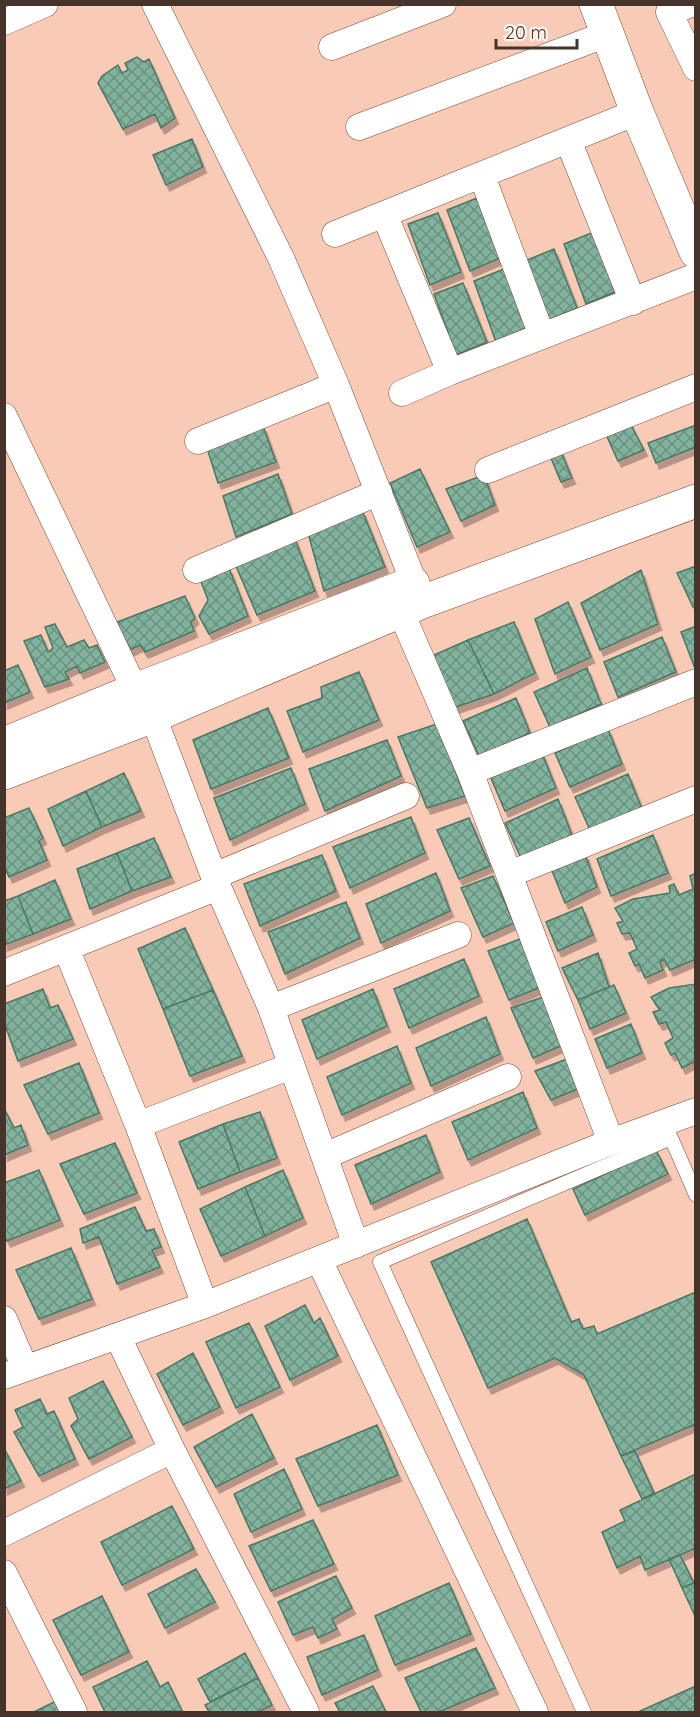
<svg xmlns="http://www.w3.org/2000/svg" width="700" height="1717" viewBox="0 0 700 1717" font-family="Quicksand,sans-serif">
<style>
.building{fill:url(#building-cross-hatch);stroke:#497865;stroke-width:1.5;filter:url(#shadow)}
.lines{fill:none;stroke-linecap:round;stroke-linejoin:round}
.service-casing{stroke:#744d3a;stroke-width:15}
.minor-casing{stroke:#744d3a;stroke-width:27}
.tertiary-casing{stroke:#744d3a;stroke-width:34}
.service{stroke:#fff;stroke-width:14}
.minor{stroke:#fff;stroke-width:26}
.tertiary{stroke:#fff;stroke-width:33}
</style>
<defs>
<pattern id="building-cross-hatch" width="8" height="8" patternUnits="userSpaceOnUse" patternTransform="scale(1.5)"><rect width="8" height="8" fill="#81b29d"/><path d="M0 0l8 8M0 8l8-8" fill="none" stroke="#6b9280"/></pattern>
<filter id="shadow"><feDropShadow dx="3.5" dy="6" stdDeviation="0" flood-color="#0004"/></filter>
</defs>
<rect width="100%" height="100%" fill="#f9cab5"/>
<!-- building -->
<path class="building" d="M137 57 144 62 149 59 175 118 161 128 155 114 123 129 98 83 102 76 118 65 122 73 128 70 125 63Z
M192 139 203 167 166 185 153 155Z
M477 198 500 258 470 271 447 210Z
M438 213 461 272 430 285 408 224Z
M594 232 617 291 586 304 564 244Z
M554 249 577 308 547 321 525 261Z
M504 269 527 329 496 342 474 281Z
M463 283 487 342 456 355 434 294Z
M629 421 644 450 618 461 604 430Z
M696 425V447L656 463 648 443Z
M263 426 276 462 218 483 207 448Z
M559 447 572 478 561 482 548 451Z
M420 469 450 532 417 547 390 483Z
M278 474 292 514 236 537 223 496Z
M484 475 495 505 461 521 446 489Z
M362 510 385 567 324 591 308 533Z
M294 537 315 591 257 615 235 564Z
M696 566V605L693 607 677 573Z
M229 568 248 616 209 634 199 616 208 600 200 579Z
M641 570 658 624 600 650 581 603Z
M185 596 195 618 191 622 194 631 145 652 140 645 130 650 115 623Z
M568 602 591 657 555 674 535 619Z
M514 622 535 673 494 694 468 640Z
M55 624 67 647 84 640 89 648 97 645 105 662 80 673 77 666 65 672 69 679 45 687 24 641 41 635 48 652 53 648 45 627Z
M696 626V665L694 666 681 632Z
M662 637 676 672 618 697 604 662Z
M468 640 494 694 453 708 430 657Z
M18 665 30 692 4 703V671Z
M587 668 601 704 550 727 534 692Z
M359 672 379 720 303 752 287 711 322 698 321 687Z
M516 698 530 733 479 756 463 721Z
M268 708 289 758 211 789 193 740Z
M437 724 465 796 427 808 398 737Z
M608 729 622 764 570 787 555 753Z
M387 740 401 776 325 811 309 769Z
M542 753 556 788 505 811 490 776Z
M291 768 305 804 230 840 214 798Z
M124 773 141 811 102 827 86 791Z
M628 774 642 809 591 832 575 797Z
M86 791 102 827 63 846 48 809Z
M558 799 572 835 521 858 505 823Z
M29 808 43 838 39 841 47 860 9 877 4 866V818Z
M411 817 425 853 350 888 333 847Z
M469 818 490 866 459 879 437 830Z
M653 835 668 873 611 896 597 859Z
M154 838 171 877 132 891 117 853Z
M117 853 132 891 90 909 77 869Z
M585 854 597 887 565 903 550 866Z
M322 855 336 891 260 926 244 884Z
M436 873 450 911 381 943 366 904Z
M696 873V959L670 970 664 959 660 962 663 970 645 978 639 964 635 966 629 953 637 949 630 933 622 934 617 923 623 921 615 908 633 899 670 893 669 886 674 884 679 895 693 889 690 876Z
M493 876 514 923 483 937 461 888Z
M55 880 71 919 33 934 18 896Z
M18 896 33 934 4 945V901Z
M346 902 360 938 285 974 268 932Z
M582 907 593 935 558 951 546 922Z
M185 928 213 990 163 1009 138 949Z
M520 939 541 987 509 1000 488 951Z
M598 953 609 987 578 1000 562 968Z
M464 959 479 996 409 1028 394 989Z
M696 984V1061L682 1068 675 1053 671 1055 665 1043 673 1038 666 1022 659 1024 653 1012 660 1010 651 997 669 988Z
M614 985 626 1013 590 1029 578 1000Z
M43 989 50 1008 58 1005 73 1039 18 1061 4 1022V1004Z
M373 989 387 1026 317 1059 302 1020Z
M213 990 242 1056 190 1076 163 1009Z
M543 997 565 1044 533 1058 511 1008Z
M486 1017 500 1054 431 1086 416 1048Z
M631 1024 642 1053 607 1068 595 1039Z
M397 1046 411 1083 342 1115 327 1077Z
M567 1059 580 1088 551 1100 535 1071Z
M79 1063 99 1113 48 1134 24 1085Z
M523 1092 537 1128 468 1160 452 1122Z
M4 1108 14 1128 21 1125 28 1145 4 1155Z
M260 1112 277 1158 240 1172 223 1124Z
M223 1124 240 1172 198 1189 179 1142Z
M426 1135 440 1172 371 1204 355 1165Z
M115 1143 137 1193 84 1214 60 1164Z
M656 1150 668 1174 585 1215 573 1189Z
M39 1170 60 1220 7 1241 4 1235V1183Z
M283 1170 303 1218 265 1236 245 1187Z
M245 1187 265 1236 221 1256 200 1209Z
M135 1207 146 1231 154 1229 161 1247 152 1250 160 1267 117 1284 99 1237 83 1243 80 1229Z
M527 1219 571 1322 579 1319 583 1329 594 1326 597 1334 696 1292V1424L621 1456 584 1375 555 1358 488 1388 431 1262Z
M71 1248 92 1299 39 1319 16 1270Z
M305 1305 314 1323 320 1318 338 1356 290 1380 265 1326Z
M249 1323 280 1387 236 1408 206 1342Z
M193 1353 220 1407 183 1425 157 1374Z
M103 1381 132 1437 89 1459 71 1426 78 1419 69 1398Z
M40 1399 47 1414 54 1411 75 1459 39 1476 14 1432 23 1427 15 1410Z
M252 1414 274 1458 216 1487 194 1447Z
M377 1425 398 1475 318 1506 296 1459Z
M4 1448 21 1481 4 1489Z
M635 1451 654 1493 642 1499 621 1456Z
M284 1469 302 1509 251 1532 234 1494Z
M696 1474V1548L645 1570 640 1556 617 1568 602 1532 625 1521 620 1510Z
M172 1506 194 1549 122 1585 101 1542Z
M313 1520 334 1564 271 1591 249 1546Z
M680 1555 694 1583 682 1588 669 1559Z
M196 1569 215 1602 165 1628 148 1594Z
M336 1576 352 1608 332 1619 337 1629 318 1638 313 1627 293 1635 278 1602Z
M696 1582V1618L682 1588Z
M449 1583 471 1634 395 1665 375 1616Z
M102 1596 129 1652 81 1675 53 1620Z
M364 1635 378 1670 322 1695 307 1657Z
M476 1648 495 1688 439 1712H421L405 1678Z
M245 1653 258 1678 210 1702 198 1679Z
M147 1661 160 1687 168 1682 182 1711 105 1712 93 1687Z
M258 1678 272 1705 258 1712H209L205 1705Z
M373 1686 386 1712H340L335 1703Z
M696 1686V1712H638Z
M56 1701 62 1712H34Z"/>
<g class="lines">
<defs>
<path id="service" d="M668 1131 696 1195
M584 1712 380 1262 671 1138"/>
<path id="minor" d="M155 4 281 258 336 385 420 598
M691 4 669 12 696 68
M4 22 45 4
M332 47 443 4
M359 127 607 34
M568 140 633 302
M482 176 542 336
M384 214 450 372
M335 234 637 112
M402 393 450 372 696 276
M4 416 135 690 153 716 218 887 271 1008 356 1245
M198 441 336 385
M488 470 696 387
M196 570 379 492
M401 612 470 772 611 1142
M470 772 696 682
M510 874 696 799
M214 876 406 796
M66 948 138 1125 205 1305
M4 973 218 887
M271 1008 458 935
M138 1125 291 1066
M325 1156 508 1077
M319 1260 535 1712
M4 1319 25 1368
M118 1337 172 1450 306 1712
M4 1376 205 1305 611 1142 696 1111
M4 1533 172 1450
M4 1573 74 1712"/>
<path id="tertiary" d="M596 4 637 112 696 252
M4 744 135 690 413 583
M4 773 153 716 422 602 696 501"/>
</defs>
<!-- service casing -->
<use href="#service" class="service-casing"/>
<!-- minor casing -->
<use href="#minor" class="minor-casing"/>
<!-- tertiary casing -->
<use href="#tertiary" class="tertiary-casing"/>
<!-- service -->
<use href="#service" class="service"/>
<!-- minor -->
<use href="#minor" class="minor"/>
<!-- tertiary -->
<use href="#tertiary" class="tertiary"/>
</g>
<!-- border -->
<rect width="700" height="1717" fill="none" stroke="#46342b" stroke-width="12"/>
<!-- scale -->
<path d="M496 39v9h81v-9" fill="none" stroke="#46342b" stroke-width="3"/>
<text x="505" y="39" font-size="18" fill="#46342b" stroke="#fef4f0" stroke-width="4.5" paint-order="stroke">20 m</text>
</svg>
